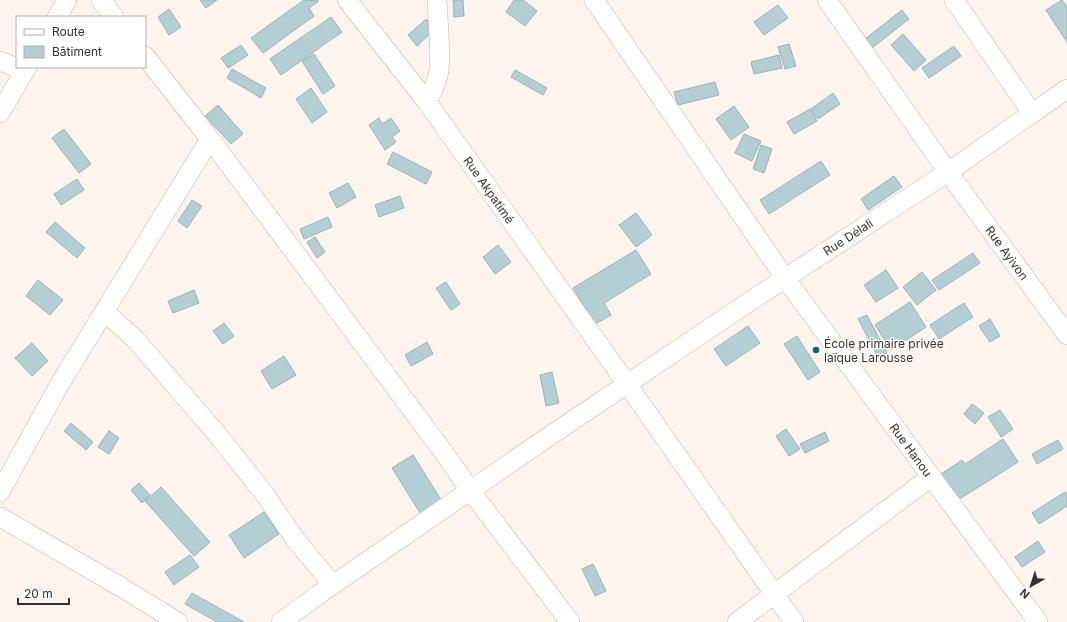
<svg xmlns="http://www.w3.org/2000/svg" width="1067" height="622" viewBox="0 0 1067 622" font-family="Inter,sans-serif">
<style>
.building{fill:#b3cfd4;stroke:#97b3b7}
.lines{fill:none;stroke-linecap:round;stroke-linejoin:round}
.minor-casing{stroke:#cab5a7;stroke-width:20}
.minor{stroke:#fff;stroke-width:19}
.poi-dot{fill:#14616b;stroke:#fff;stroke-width:1.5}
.labels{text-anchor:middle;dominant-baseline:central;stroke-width:3;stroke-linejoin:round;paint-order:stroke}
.street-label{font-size:12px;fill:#39312b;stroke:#fff}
.poi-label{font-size:12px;fill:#39312b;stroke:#fff;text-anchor:start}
</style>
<rect width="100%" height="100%" fill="#fdf4ee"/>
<!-- building -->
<path class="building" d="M200 0H217L206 8Z
M304 0 319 1 309 8 314 16 263 53 251 38Z
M453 0H463L464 16 454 17Z
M514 0H523L537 11 525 26 506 12Z
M1062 0 1067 6V42L1046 10Z
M778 5 788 18 764 35 754 22Z
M169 9 181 27 169 35 158 17Z
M902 10 909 19 872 48 865 39Z
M331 17 342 32 281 75 270 59Z
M426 19 435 29 417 46 408 35Z
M903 34 926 60 914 71 891 45Z
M789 44 796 66 785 69 778 47Z
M241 45 248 55 228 68 221 58Z
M954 46 961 56 929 78 922 68Z
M314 54 335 86 323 94 302 61Z
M779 55 782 68 754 74 751 62Z
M232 69 266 88 261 98 227 78Z
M515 70 547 88 543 95 511 77Z
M715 82 719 95 678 105 674 92Z
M311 88 327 112 312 123 296 99Z
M833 93 840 104 818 119 811 109Z
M218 105 243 134 231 144 205 116Z
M734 106 749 127 731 140 716 119Z
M810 109 817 121 794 134 787 122Z
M379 118 382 124 391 118 400 131 392 137 396 142 385 150 369 125Z
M64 129 91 164 79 173 52 138Z
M744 134 761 141 752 161 735 153Z
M761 145 772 149 764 173 753 169Z
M393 152 432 172 426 184 387 164Z
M821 161 830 175 769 214 760 200Z
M894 176 902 187 868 210 861 199Z
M77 179 84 190 61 205 54 194Z
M348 183 356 197 337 208 329 193Z
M400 196 404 208 379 217 375 205Z
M192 200 202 206 187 228 178 221Z
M636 213 652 235 636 247 619 225Z
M328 217 332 227 304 239 300 229Z
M55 222 85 248 77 258 46 232Z
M315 237 325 252 317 258 307 242Z
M498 245 511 262 495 274 483 257Z
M636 250 651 274 604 303 611 315 595 324 573 288Z
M973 253 980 263 939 290 932 280Z
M886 270 898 288 876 302 864 285Z
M922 272 936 290 917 305 903 287Z
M38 280 63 300 50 315 26 296Z
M446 282 460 304 451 310 436 288Z
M194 290 199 303 173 313 168 301Z
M910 302 926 327 891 350 875 325Z
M964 303 973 317 939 339 930 325Z
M867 315 887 353 878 357 858 319Z
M990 319 1000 336 990 342 979 326Z
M224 323 234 336 223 344 213 331Z
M748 326 760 343 726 366 714 349Z
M797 336 820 372 808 380 784 344Z
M427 342 433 354 411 366 405 355Z
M32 343 48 361 32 376 15 358Z
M284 356 296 375 272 389 261 371Z
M552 372 559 403 546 406 540 375Z
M972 404 984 413 975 424 964 414Z
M1000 410 1013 429 1001 437 988 417Z
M71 423 93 442 86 450 64 431Z
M786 429 800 449 789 456 776 436Z
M109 431 119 438 109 454 98 447Z
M825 432 829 441 805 453 800 444Z
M1003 439 1018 462 958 500 941 474 962 460 965 464Z
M1058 440 1063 449 1037 464 1032 454Z
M413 455 443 503 422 516 392 468Z
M139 483 150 495 142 503 131 490Z
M161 487 210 542 194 556 145 501Z
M1065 492 1067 495V506L1039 524 1032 513Z
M264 512 279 534 244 558 229 535Z
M1038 541 1045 552 1022 567 1015 557Z
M190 555 199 567 174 585 165 572Z
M593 564 606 591 595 596 582 569Z
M192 593 244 622H217L185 604Z"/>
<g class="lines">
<defs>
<path id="minor" d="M101 0 114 17
M347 0 427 102 627 384 794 622
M594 0 785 278 1038 622
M827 0 948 172 1067 335
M954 0 1032 113
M57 17 67 0
M145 56 210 139 442 450 470 490 570 622
M0 61 25 71
M427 102C432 92 438 81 439 70 441 48 438 22 437 0
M0 113 27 67
M105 312 135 339 217 434 266 496 295 539 333 585
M0 492 61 382 210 139
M0 517 121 587 178 622
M281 622 318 595 548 437 755 298 948 172 1067 89
M737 622 931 477"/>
</defs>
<!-- minor casing -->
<use href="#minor" class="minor-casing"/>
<!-- minor -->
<use href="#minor" class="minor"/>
</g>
<!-- markers -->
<circle class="poi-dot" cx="816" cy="350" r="4"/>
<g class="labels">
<!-- street labels -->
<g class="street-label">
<text transform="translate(489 190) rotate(55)">Rue Akpatimé</text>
<text transform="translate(848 237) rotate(-33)">Rue Délali</text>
<text transform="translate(1007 253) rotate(54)">Rue Ayivon</text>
<text transform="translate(911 450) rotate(54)">Rue Hanou</text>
</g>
<!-- poi labels -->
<g class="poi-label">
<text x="824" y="343">École primaire privée<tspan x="824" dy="14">laïque Larousse</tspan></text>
</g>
</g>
<!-- legend -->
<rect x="16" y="16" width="130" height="52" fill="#ffffff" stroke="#b0adaa"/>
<rect x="24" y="29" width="20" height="6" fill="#ffffff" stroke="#b0adaa"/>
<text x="52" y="36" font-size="12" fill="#39312b">Route</text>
<rect x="24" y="46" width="20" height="12" fill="#b3cfd4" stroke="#b0adaa"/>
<text x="52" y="56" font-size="12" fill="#39312b">Bâtiment</text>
<!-- north arrow -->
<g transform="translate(1031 586) rotate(219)" stroke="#ffffff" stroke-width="3" paint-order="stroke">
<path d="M0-3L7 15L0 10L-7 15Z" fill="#39312b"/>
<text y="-6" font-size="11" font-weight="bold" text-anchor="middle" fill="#39312b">N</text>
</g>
<!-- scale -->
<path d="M18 598v6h51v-6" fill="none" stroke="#39312b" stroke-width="2"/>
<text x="24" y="598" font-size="12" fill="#39312b" stroke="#ffffff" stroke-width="3" paint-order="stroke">20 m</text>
</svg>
